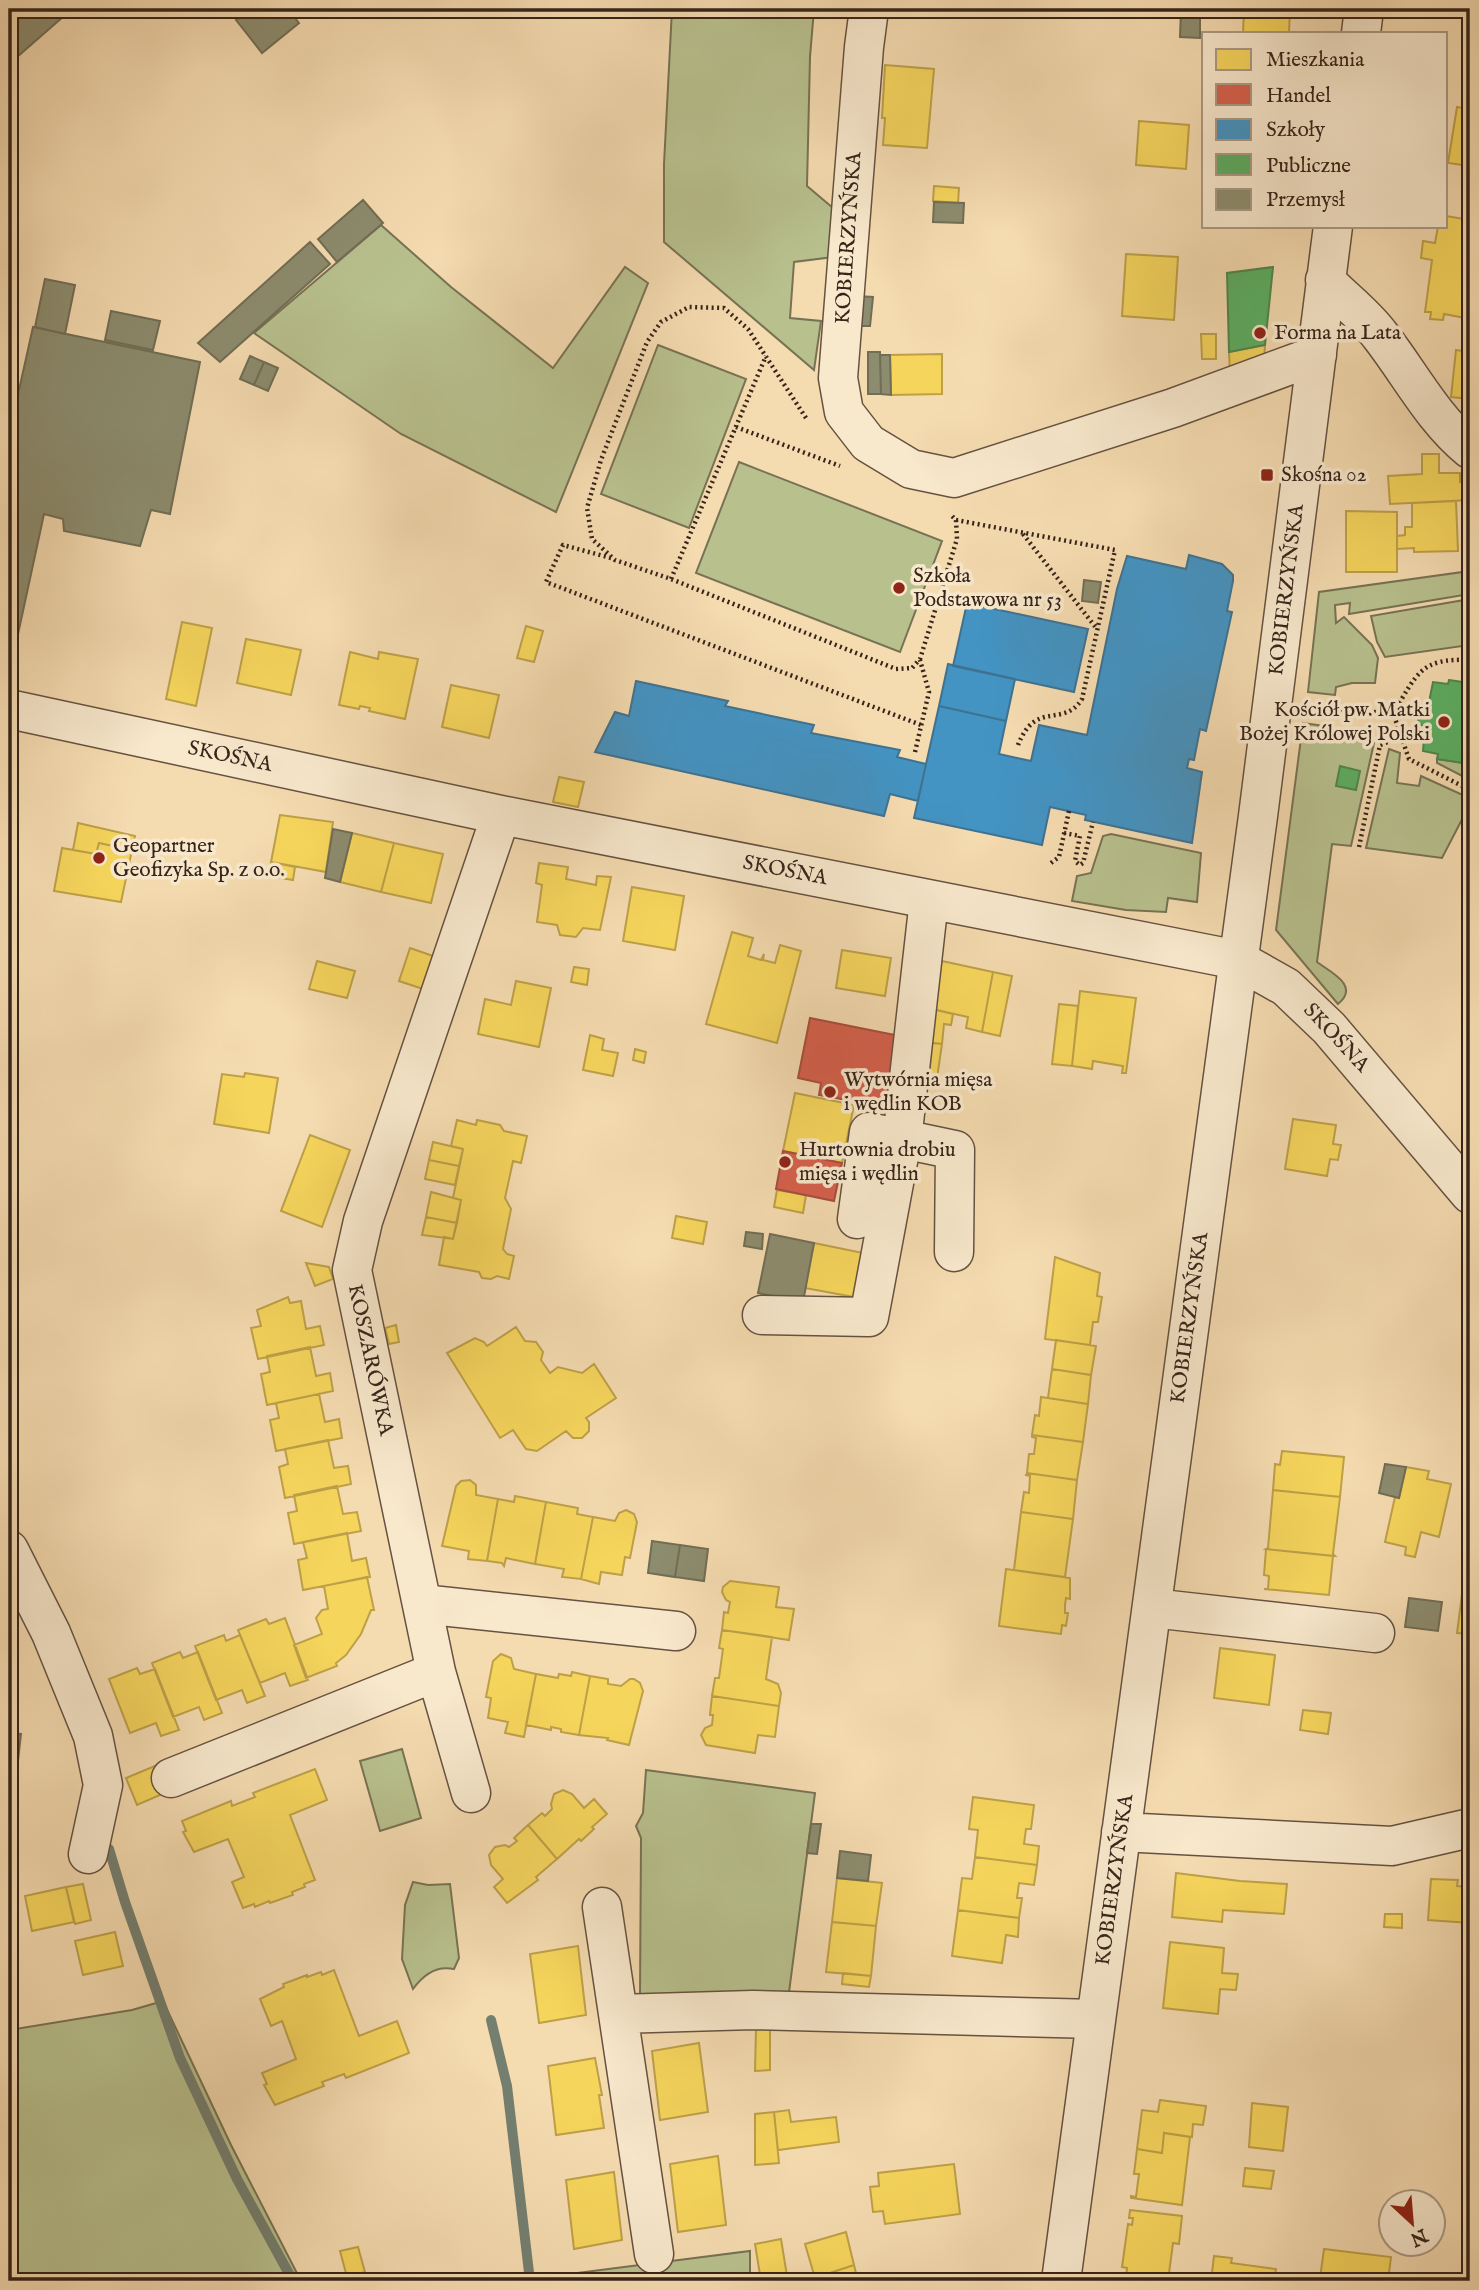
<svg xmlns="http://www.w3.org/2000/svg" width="1479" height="2290" viewBox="0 0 1479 2290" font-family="'IM FELL English',serif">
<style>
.green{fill:#b8c18e;stroke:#787254;stroke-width:2}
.homes{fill:#f6d55c;stroke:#bda048;stroke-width:2}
.shops{fill:#d6604d;stroke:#a64e3e;stroke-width:2}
.schools{fill:#4393c3;stroke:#3f7291;stroke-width:2}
.public{fill:#5aae61;stroke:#50854c;stroke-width:2}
.industry{fill:#8c8c6e;stroke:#726d55;stroke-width:2}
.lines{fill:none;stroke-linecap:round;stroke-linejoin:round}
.stream{stroke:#747f70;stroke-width:10}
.minor-casing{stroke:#665240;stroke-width:41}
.path{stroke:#37241b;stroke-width:4.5;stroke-dasharray:2 3.5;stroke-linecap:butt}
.minor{stroke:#f8e8cc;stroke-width:38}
.poi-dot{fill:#8f2418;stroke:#f8e8cc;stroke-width:2.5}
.labels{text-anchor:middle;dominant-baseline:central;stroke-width:7;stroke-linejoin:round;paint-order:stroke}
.street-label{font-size:21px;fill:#37241b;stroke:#f8e8cc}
.poi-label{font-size:21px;fill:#37241b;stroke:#f8e8cc;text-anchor:start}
</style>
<rect width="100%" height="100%" fill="#f5dbb0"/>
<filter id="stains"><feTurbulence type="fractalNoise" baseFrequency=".00286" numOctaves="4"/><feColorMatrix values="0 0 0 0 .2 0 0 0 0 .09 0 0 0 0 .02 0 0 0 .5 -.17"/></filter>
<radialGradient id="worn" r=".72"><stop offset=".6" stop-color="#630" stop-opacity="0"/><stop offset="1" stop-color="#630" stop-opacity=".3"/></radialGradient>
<!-- green -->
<path class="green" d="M672 9H814L810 57 807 186 833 208V257L794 262 790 318 821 321 814 370 664 242V164Z
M381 225 451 287 553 368 625 267 648 283 556 512 401 434 254 333Z
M658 345 746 379 689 528 601 494Z
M739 462 942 541 900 652 696 573Z
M1470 571V594L1349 614 1350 603 1335 605 1336 623 1344 617 1372 645 1378 658 1375 683H1352L1336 687 1335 695 1308 692 1319 592Z
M1470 599V645L1385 657 1377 642 1371 616Z
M1303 723 1331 727 1344 736 1369 738 1374 743 1351 846 1332 844 1317 962C1332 973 1360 986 1338 1004L1276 930Z
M1389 749 1400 753 1397 783 1419 786 1421 776 1465 796 1470 804 1442 858 1366 848Z
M1437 759 1470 764V780L1437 763Z
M1111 834 1201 853 1197 902 1168 898 1166 912 1126 910 1072 901 1077 876 1091 873 1103 836Z
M402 1749 421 1818 380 1831 360 1761Z
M646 1770 815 1793 788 2000 640 1996 641 1838 636 1826 643 1813Z
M413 1882 428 1885 450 1884 459 1958 454 1969C436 1965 423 1975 413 1989L402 1959 405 1905Z
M163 2001 231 2145 301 2281H9V2030L132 2010Z
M750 2251V2281H554L553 2276Z"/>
<!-- homes -->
<path class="homes" d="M1244 9H1290L1289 33H1243Z
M885 65 934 69 927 148 883 145 885 118H882Z
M1457 107 1470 109V166L1448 163Z
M1139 121 1189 125 1186 169 1136 165Z
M934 186 959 188 958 203 933 201Z
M1446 216 1470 220V319L1444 314 1443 320 1430 319 1431 312H1425L1432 260 1421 258 1423 241 1435 243 1438 226H1446Z
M1126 254 1178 257 1174 320 1122 316Z
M1201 334H1216V359H1202Z
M1265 345 1264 362 1230 375 1229 352Z
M1456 350 1470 352V399L1451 397Z
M942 354V394L891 395 890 355Z
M1422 454H1439V473H1460V482L1470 480V500L1390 504 1388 476 1422 474Z
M1456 501 1458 551 1414 552V548L1397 549V536L1405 535V527H1412V503Z
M1346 511 1397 512V572H1346Z
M182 622 212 628 196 706 166 699Z
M526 626 543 631 534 662 517 658Z
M246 639 301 650 291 695 237 683Z
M350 652 378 659 379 652 418 659 405 719 369 711 370 708 360 706 359 709 339 705Z
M451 685 499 695 489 738 442 727Z
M559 777 584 782 578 807 553 802Z
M280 815 333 822 326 872 271 862Z
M78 823 135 836 132 850 99 843 96 854 73 850Z
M352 833 394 843 381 892 340 882Z
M99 843 132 850 121 902 54 891 62 848 96 854Z
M394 843 443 854 431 903 381 892Z
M271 862 295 867 293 880 269 876Z
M539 863 568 867 566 879 596 885 597 876 611 877 600 930 583 928 576 937 560 935 557 925 537 922 542 885 536 883Z
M632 887 684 896 675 950 623 941Z
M732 932 753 938 748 956 761 960 764 954 763 960 775 963 780 945 801 951 777 1043 706 1024Z
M410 948 433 956 423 989 399 981Z
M842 950 891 958 885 996 836 988Z
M317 961 355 971 347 998 309 989Z
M942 961 993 972 982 1032 966 1028 968 1017 932 1009Z
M574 967 589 969 587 985 571 982Z
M993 972 1012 976 1000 1036 982 1032Z
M516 981 551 988 539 1047 478 1034 485 999 511 1005Z
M1080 991 1136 998 1126 1073H1122L1123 1066 1093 1061 1092 1069 1072 1066Z
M1059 1004 1078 1006 1072 1066 1052 1064Z
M932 1009 953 1014 951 1025 944 1024 942 1044 924 1042Z
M590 1035 604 1039 602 1050 618 1053 613 1076 583 1070Z
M924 1042 942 1044 936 1085 917 1082Z
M635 1049 646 1052 644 1063 633 1060Z
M245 1073 278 1078 269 1133 214 1124 222 1074 244 1077Z
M795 1093 854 1105 842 1163 783 1151Z
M1293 1119 1336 1125 1333 1144 1341 1145 1338 1160 1330 1159 1327 1176 1285 1169Z
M457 1120 476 1125 477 1120 500 1125 504 1131 527 1136 521 1163 513 1161 505 1198 511 1209 503 1249 507 1254 514 1256 509 1279 497 1276 491 1279 482 1278 479 1272 439 1265 444 1237 453 1239 461 1200 453 1198 463 1149 451 1146Z
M310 1135 350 1150 322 1227 281 1211Z
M433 1142 463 1149 459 1166 429 1160Z
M429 1160 459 1166 455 1185 425 1179Z
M777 1190 806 1195 803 1213 774 1207Z
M431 1192 461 1200 457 1223 426 1217Z
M676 1216 707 1222 703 1244 672 1238Z
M426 1217 457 1223 453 1239 422 1235Z
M814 1243 863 1253 854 1297 805 1288Z
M1055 1257 1100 1273 1097 1296 1102 1297 1098 1322H1093L1090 1345 1045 1339Z
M306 1263 329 1267 333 1279 315 1286Z
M288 1297 290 1303 301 1301 306 1329 320 1326 324 1345 258 1359 251 1328 261 1326 257 1310Z
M396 1325 399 1342 389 1344 385 1328Z
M516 1327 525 1341 536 1342 543 1352 541 1360 550 1373 558 1367 582 1373 594 1364 616 1398 586 1418 589 1422V1431L582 1438H573L566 1431 537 1451 526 1449 513 1430 500 1438 447 1353 475 1338 484 1342 487 1346Z
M1056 1340 1096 1346 1091 1375 1052 1369Z
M310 1347 316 1376 330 1373 333 1391 267 1405 261 1374 270 1372 267 1356Z
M1052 1369 1091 1375 1088 1404 1048 1398Z
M319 1394 325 1422 339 1419 342 1438 276 1451 270 1420 279 1418 276 1403Z
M1041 1397 1088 1404 1083 1442 1032 1435 1035 1415 1039 1416Z
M1032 1435 1083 1442 1077 1480 1027 1473 1029 1454H1034L1036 1438 1032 1437Z
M328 1440 334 1468 348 1466 351 1484 285 1498 279 1467 288 1464 285 1449Z
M1282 1451 1344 1457 1340 1497 1273 1490 1275 1464 1280 1465Z
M1406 1467 1429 1471 1427 1479 1451 1484 1439 1537 1421 1532 1415 1557 1405 1555 1406 1547 1385 1542 1395 1497 1399 1498Z
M1027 1473 1077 1480 1073 1519 1021 1512 1024 1492 1029 1493 1030 1476 1026 1475Z
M470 1480 476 1485V1495L498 1499 487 1561 468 1559 469 1551 442 1546 456 1486 461 1481Z
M337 1486 343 1514 357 1512 361 1531 294 1544 288 1513 297 1511 294 1495Z
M1273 1490 1340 1497 1333 1554 1335 1556 1266 1549 1268 1548Z
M515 1496 546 1502 535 1564 506 1558 504 1566 502 1563 487 1561 498 1499 514 1502Z
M546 1502 578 1508 577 1514 593 1517 581 1579 562 1577 564 1569 535 1564Z
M626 1510 634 1514 637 1522 630 1558 625 1557 622 1575 601 1572 599 1584 581 1579 593 1517 615 1521 619 1513Z
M1021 1512 1073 1519 1065 1577 1014 1570Z
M347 1533 352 1561 366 1558 370 1577 303 1590 298 1560 307 1558 303 1542Z
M1266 1549 1333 1556 1329 1595 1264 1589H1268L1269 1576 1264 1575Z
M1006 1569 1070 1578V1599L1066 1598 1065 1605V1613H1068L1066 1626 1062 1625 1061 1634 999 1626Z
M367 1577 374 1610H371L361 1634 346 1655 336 1663 337 1666 306 1678 294 1645 322 1634 316 1618 322 1610 328 1609 324 1586Z
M1464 1579 1470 1580V1634L1457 1633Z
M730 1581 779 1587 776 1607 794 1609 789 1640 722 1630 724 1612 728 1613 730 1602 726 1600 722 1592 723 1587Z
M285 1618 308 1680 290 1686 285 1673 260 1683 238 1630 266 1619 269 1624Z
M722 1630 772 1637 766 1679 778 1684 781 1693 779 1706 712 1696 715 1678H719L723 1649 719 1648Z
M224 1635 226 1641 240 1635 265 1696 247 1703 242 1690 216 1700 195 1646Z
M1220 1648 1275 1655 1269 1705 1214 1698Z
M180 1652 183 1658 198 1652 222 1713 204 1720 199 1707 173 1717 152 1663Z
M501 1654 511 1658 514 1669 536 1674 524 1737 505 1733 508 1722 488 1718 491 1698 486 1697 493 1661Z
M137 1668 140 1674 155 1669 179 1730 161 1736 156 1723 130 1733 109 1679Z
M572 1672 590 1676 579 1735 561 1732V1729L551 1727V1730L526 1725 536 1674 558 1678 559 1674 571 1676Z
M590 1676 608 1679V1684L621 1686 630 1679H634L640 1683 643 1691 629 1745 607 1740 608 1738 579 1735Z
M712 1696 779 1706 775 1737 758 1735 755 1753 706 1745 701 1735 705 1728 712 1725 713 1715H710Z
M1303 1710 1331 1713 1328 1734 1300 1730Z
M157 1765 167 1792 137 1805 126 1778Z
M315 1769 327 1800 290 1815 315 1880 304 1884 305 1887 292 1892 293 1895 270 1903 269 1901 255 1907 254 1904 243 1908 232 1882 244 1877 228 1839 194 1852 183 1832 186 1831 182 1821 231 1801 232 1806 255 1797 253 1793Z
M563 1790 572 1794 584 1808 594 1799 607 1814 592 1827 594 1829 581 1841 579 1839 557 1859 528 1825 542 1813 545 1816 552 1809 551 1804 554 1794Z
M973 1797 1034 1805 1031 1829H1026L1024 1844 1039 1846 1037 1865 975 1857 978 1830 969 1829Z
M528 1825 557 1859 536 1877 538 1880 507 1903 494 1887 503 1879 491 1865 489 1855 495 1847 505 1845 509 1847 517 1841 514 1838Z
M975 1857 1037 1865 1034 1885 1019 1883 1017 1898H1022L1019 1918 958 1910 962 1878 972 1879Z
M1176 1873 1240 1881 1287 1884 1284 1914 1223 1910 1222 1922 1172 1917Z
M837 1878 882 1883 876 1926 832 1922Z
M1431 1879 1458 1880 1457 1886 1470 1887V1923L1428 1920Z
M83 1884 91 1920 75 1924 66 1887Z
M66 1887 74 1922 32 1931 25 1896Z
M958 1910 1019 1918 1018 1937 1006 1935 1002 1963 952 1956Z
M1385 1914H1402V1928L1384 1927Z
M832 1922 876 1926 871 1976 826 1972Z
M115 1932 123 1966 83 1975 75 1941Z
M1170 1942 1224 1948 1222 1973 1238 1974 1236 1990 1220 1989 1218 2014 1163 2008Z
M578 1946 586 2015 539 2023 530 1954Z
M334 1970 359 2036 397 2021 409 2053 346 2078 344 2074 322 2082 324 2086 275 2105 264 2085 267 2084 262 2073 296 2059 282 2021 271 2026 260 1999 284 1987 283 1984 307 1975V1977L321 1972 322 1975Z
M843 1973 871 1976 869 1987 842 1984Z
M756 2029H770V2070L755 2071Z
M699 2043 708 2112 660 2120 652 2051Z
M595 2058 602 2095H599L604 2128 556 2135 548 2066Z
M1160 2100 1206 2106 1203 2125 1193 2124 1192 2137 1164 2133 1162 2153 1137 2149 1142 2110 1158 2112Z
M1252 2103 1288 2107 1283 2151 1249 2147Z
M789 2110 791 2122 836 2117 839 2142 778 2150 774 2112Z
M774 2112 779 2163 755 2165V2114Z
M1164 2133 1190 2137 1182 2205 1131 2198V2196L1136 2197 1139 2174H1134L1137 2149 1162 2153Z
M718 2156 726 2225 678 2232 670 2164Z
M954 2164 960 2214 885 2224 883 2211 873 2212 870 2187 879 2186 878 2173Z
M1245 2168 1274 2171 1271 2189 1243 2186Z
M614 2172 622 2240 574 2249 566 2180Z
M1130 2210 1182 2216 1179 2244 1173 2243 1168 2281H1120L1121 2276 1126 2277 1127 2268 1122 2267 1128 2224 1132 2225 1133 2218H1129Z
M846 2232 854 2265 815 2278 805 2244Z
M781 2239 787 2276 761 2281 755 2244Z
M358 2247 365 2272 347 2277 340 2251Z
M1324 2249 1391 2257 1388 2281H1334L1320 2278Z
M1214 2256 1232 2258 1231 2263 1276 2269 1274 2281H1211Z
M854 2265 857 2277 843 2281H815V2278Z"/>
<!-- shops -->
<path class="shops" d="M810 1018 905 1037 891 1108 819 1095 821 1083 798 1078Z
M783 1151 842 1163 834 1201 776 1189Z"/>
<!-- schools -->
<path class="schools" d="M1189 555 1222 564 1233 575V581L1227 611 1232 612 1206 731 1200 729 1194 760 1189 759 1187 768 1202 772 1192 843 1085 820 1086 815 1050 807 1042 845 914 818 939 706 1006 721 999 754 1031 761 1039 725 1087 735 1117 589 1127 556 1186 569Z
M967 603 1088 629 1074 692 953 666Z
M948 664 1015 679 1006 721 939 706Z
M636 681 728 701 725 706 814 725 811 733 900 750 897 757 926 764 918 801 890 794 884 816 595 752 615 712 629 716Z"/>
<!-- public -->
<path class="public" d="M1273 267 1265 345 1229 352 1227 273Z
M1449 680 1470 683V764L1437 759 1438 754 1423 751 1425 727 1418 723 1419 710 1420 707H1428L1433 682 1448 684Z
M1340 766 1360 771 1356 790 1336 786Z"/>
<!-- industry -->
<path class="industry" d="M9 9H72L9 64Z
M250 9H288L299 23 262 53 236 20Z
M1181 9H1200V38L1180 37Z
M363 200 383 223 337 262 318 239Z
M934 202 964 203 963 223 933 222Z
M9 220 16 222 9 257Z
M310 242 330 264 220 362 198 343Z
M45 279 75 285 65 334 35 327Z
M857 296 873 297 870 326H856Z
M111 311 160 321 153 350 105 340Z
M33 327 200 362 170 514 151 510 140 546 64 531 63 519 44 514 12 662 9 661V435Z
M868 352H880L881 394H868Z
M880 355H890L891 395 881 394Z
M250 356 264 362 254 385 240 379Z
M264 362 278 368 268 391 254 385Z
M9 403 15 405 9 435Z
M1084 580 1101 582 1098 603 1082 601Z
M333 829 352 833 340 882 325 878Z
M746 1232 763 1234 762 1249 744 1246Z
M770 1234 814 1243 803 1302 758 1293Z
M1385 1464 1406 1467 1399 1498 1379 1493Z
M652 1541 680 1545 675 1577 648 1573Z
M680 1545 708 1549 704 1581 675 1577Z
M1409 1598 1442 1602 1438 1631 1405 1627Z
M9 1733 21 1734 18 1761 9 1760Z
M811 1824H821L817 1854 807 1853Z
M840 1851 871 1855 868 1881 837 1878Z"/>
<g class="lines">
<!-- stream -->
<path class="stream" d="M109 1849 125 1902 180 2058 237 2179 293 2281
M491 2020 507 2086 530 2281"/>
<defs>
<path id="minor" d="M869 9 864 47 838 378 844 412 868 443 911 469 954 478 1173 408 1317 355
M1361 33 1364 9
M1325 280C1342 298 1364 314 1379 334 1409 372 1432 418 1470 449
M9 709 501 815 1238 960 1286 987 1329 1028 1470 1194
M857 1219 869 1132 955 1150 954 1252
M762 1315 869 1317 902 1140 929 900
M9 1550 51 1633 93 1736 103 1785 88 1854
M422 1604 676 1631
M1152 1608 1375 1633
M171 1778 436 1672
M471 1793 436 1672 352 1270 363 1221 501 815
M1121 1832 1392 1846 1470 1828
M602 1907 654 2254
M618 2014 753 2010 1096 2019
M1061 2281 1258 816 1333 226"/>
</defs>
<!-- minor casing -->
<use href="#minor" class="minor-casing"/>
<!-- path -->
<path class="path" d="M806 418 748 329 724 308 689 307 661 322 647 342 601 460 587 508 592 539 615 560 671 579 896 669 912 668 920 659 957 539 956 520 950 514
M736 427 840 466
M956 520 1115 550 1082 699C1063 729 1036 699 1018 745
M1023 534 1097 629
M611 558 563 545 546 582 921 725
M671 579 766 356
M1470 660C1419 658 1418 674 1393 713L1409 759 1470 790
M1308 706 1418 716
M915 752 929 692 920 660
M1064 833 1080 836 1075 861 1080 865 1083 863 1093 822
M1359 847 1380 745 1400 737
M1051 863 1059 857 1069 811"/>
<!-- minor -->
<use href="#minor" class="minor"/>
</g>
<!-- markers -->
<g class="poi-dot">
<circle cx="1260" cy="333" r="7"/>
<rect x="1260" y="468" width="14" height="14" rx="3.5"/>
<circle cx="899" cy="588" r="7"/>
<circle cx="1444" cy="722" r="7"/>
<circle cx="99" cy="858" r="7"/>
<circle cx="830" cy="1092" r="7"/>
<circle cx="785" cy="1162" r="7"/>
</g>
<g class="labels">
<!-- street labels -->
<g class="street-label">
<text transform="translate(849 238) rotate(-86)">KOBIERZYŃSKA</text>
<text transform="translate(1287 590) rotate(-83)">KOBIERZYŃSKA</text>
<text transform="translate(230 757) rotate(12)">SKOŚNA</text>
<text transform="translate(785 871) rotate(11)">SKOŚNA</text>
<text transform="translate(1336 1038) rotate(47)">SKOŚNA</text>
<text transform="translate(1190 1318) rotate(-82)">KOBIERZYŃSKA</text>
<text transform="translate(370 1360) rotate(78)">KOSZARÓWKA</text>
<text transform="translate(1115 1880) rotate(-82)">KOBIERZYŃSKA</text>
</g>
<!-- poi labels -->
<g class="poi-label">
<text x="1274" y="333">Forma na Lata</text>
<text x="1281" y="475">Skośna 02</text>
<text x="913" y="576">Szkoła<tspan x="913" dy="24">Podstawowa nr 53</tspan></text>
<text x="1430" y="710" text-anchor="end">Kościół pw. Matki<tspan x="1430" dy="24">Bożej Królowej Polski</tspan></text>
<text x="113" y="846">Geopartner<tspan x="113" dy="24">Geofizyka Sp. z o.o.</tspan></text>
<text x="844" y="1080">Wytwórnia mięsa<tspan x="844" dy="24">i wędlin KOB</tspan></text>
<text x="799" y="1150">Hurtownia drobiu<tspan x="799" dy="24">mięsa i wędlin</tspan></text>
</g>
</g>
<!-- margin -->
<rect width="1479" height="2290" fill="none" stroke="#f5dbb0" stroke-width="35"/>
<rect x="10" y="10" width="1458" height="2269" fill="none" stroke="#37241b" stroke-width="3.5"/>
<rect x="18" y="18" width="1444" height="2255" fill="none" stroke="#37241b" stroke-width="2"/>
<!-- legend -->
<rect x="1202" y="32" width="245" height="196" fill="#f8e8cc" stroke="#ab9a85" stroke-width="2"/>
<rect x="1216" y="49" width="35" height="21" fill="#f6d55c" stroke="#ab9a85" stroke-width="2"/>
<text x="1266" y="66" font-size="21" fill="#37241b">Mieszkania</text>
<rect x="1216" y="84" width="35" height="21" fill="#d6604d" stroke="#ab9a85" stroke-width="2"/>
<text x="1266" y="102" font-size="21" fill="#37241b">Handel</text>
<rect x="1216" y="119" width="35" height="21" fill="#4393c3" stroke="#ab9a85" stroke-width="2"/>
<text x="1266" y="136" font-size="21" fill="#37241b">Szkoły</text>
<rect x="1216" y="154" width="35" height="21" fill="#5aae61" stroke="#ab9a85" stroke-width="2"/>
<text x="1266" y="172" font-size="21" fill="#37241b">Publiczne</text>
<rect x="1216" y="189" width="35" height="21" fill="#8c8c6e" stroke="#ab9a85" stroke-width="2"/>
<text x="1266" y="206" font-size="21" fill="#37241b">Przemysł</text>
<!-- north arrow -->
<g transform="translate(1412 2223) rotate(154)"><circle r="33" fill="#f8e8cc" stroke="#ab9a85" stroke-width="2"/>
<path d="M0-5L12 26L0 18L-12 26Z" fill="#8f2418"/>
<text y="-10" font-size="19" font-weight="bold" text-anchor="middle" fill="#37241b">N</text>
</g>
<rect width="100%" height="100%" filter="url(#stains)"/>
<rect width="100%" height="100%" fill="url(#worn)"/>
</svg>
